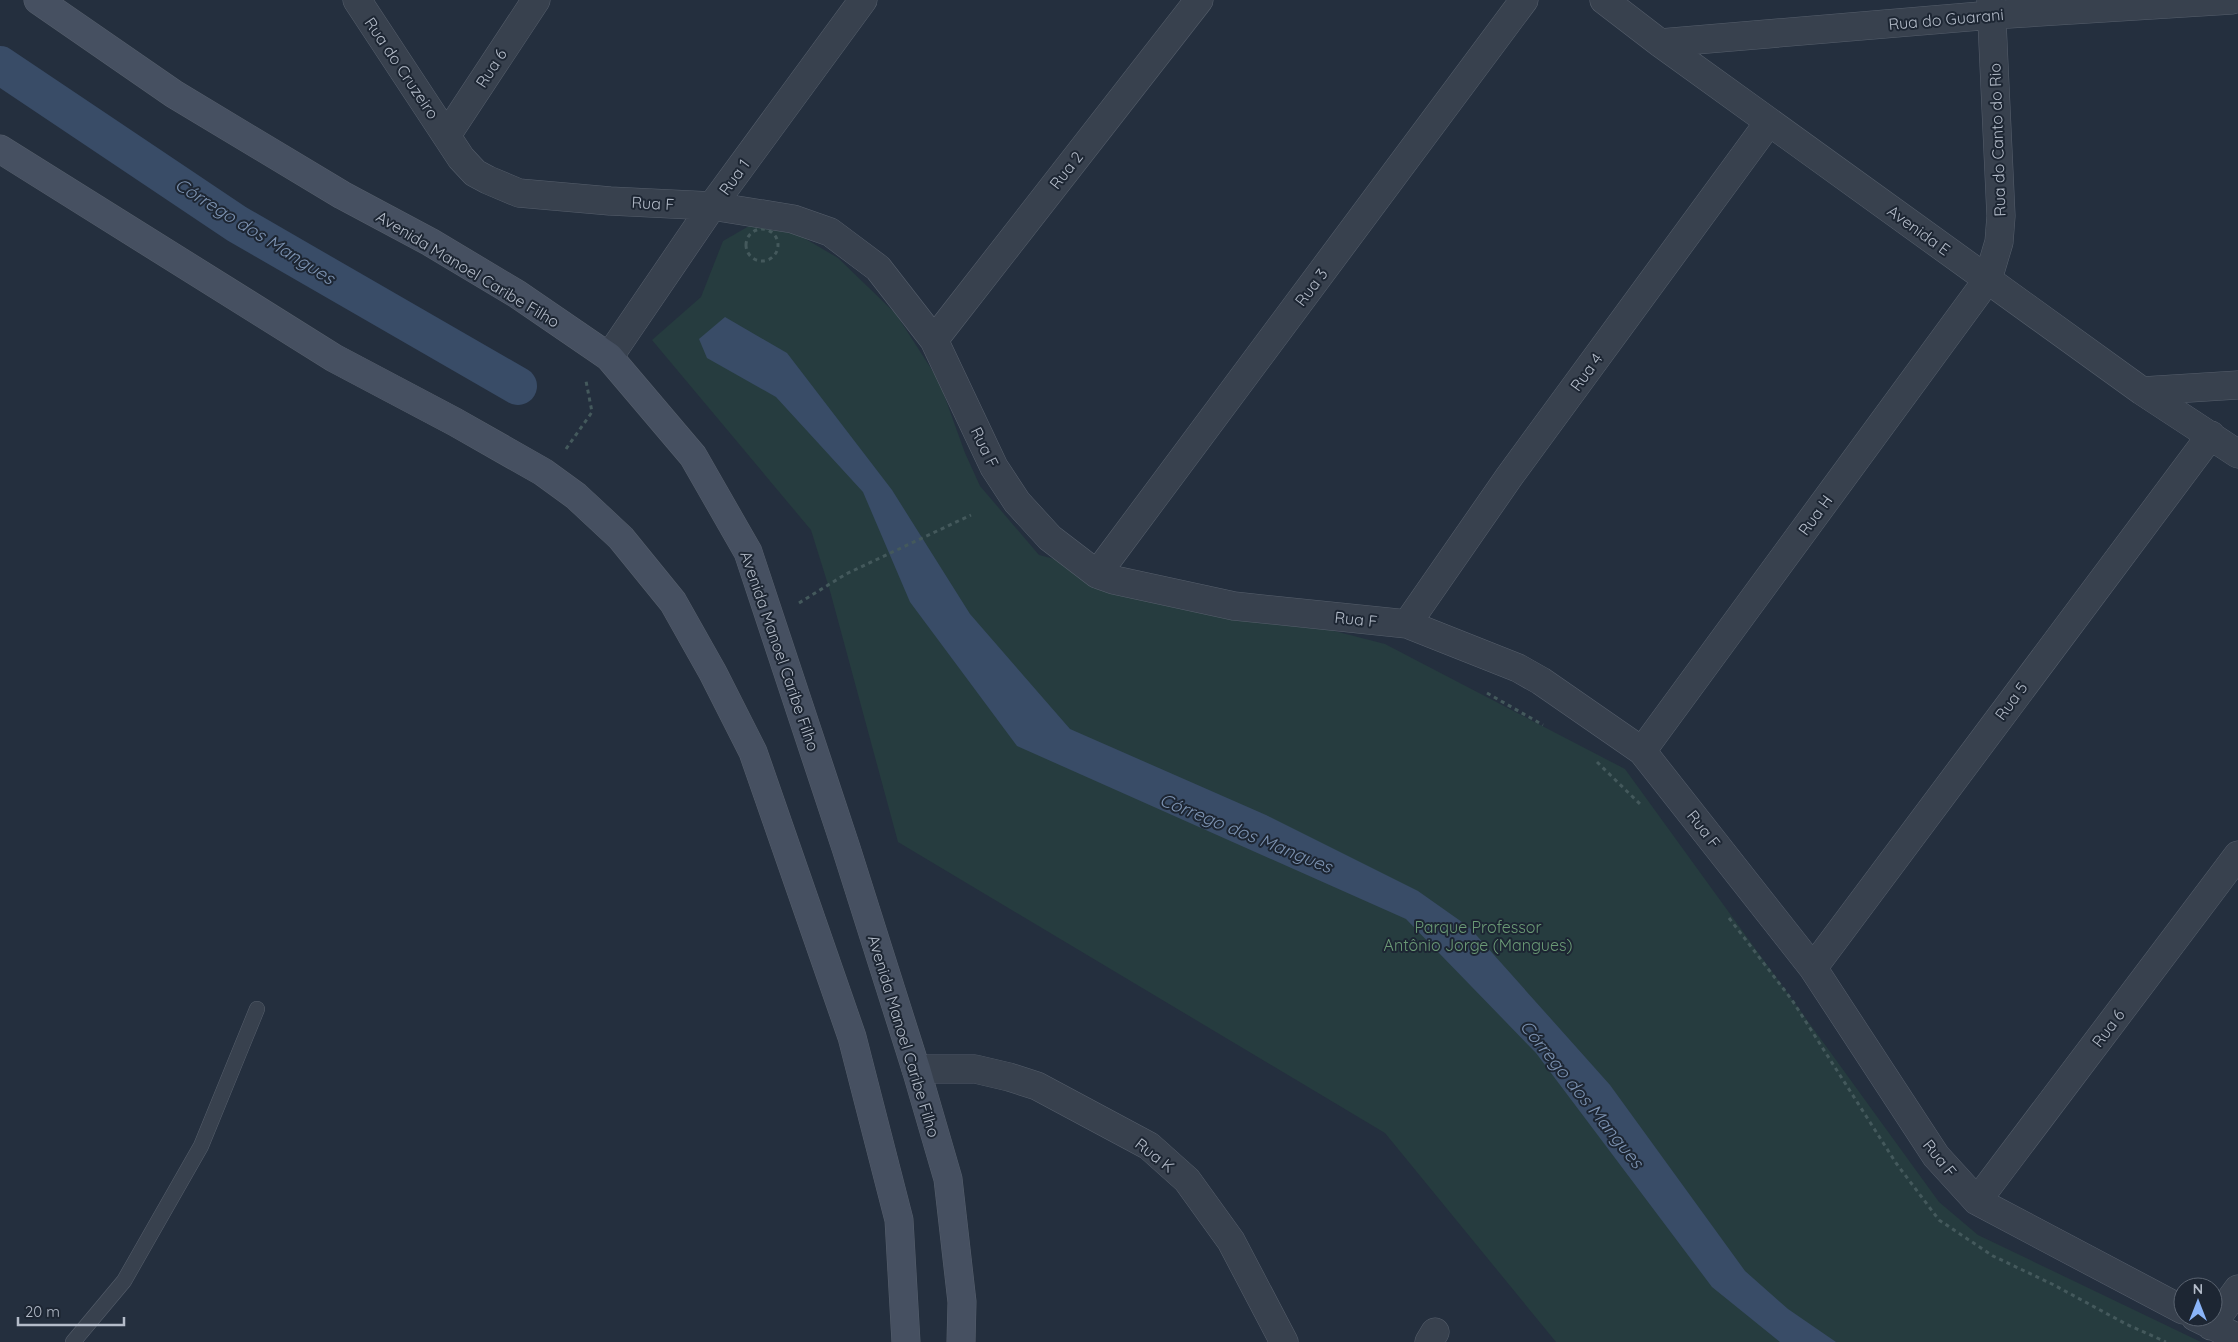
<svg xmlns="http://www.w3.org/2000/svg" width="2238" height="1342" viewBox="0 0 2238 1342" font-family="Quicksand,sans-serif">
<style>
.green{fill:#263c3f}
.water{fill:#394c67}
.lines{fill:none;stroke-linecap:round;stroke-linejoin:round}
.canal{stroke:#394c67;stroke-width:38}
.lane-casing{stroke:#565f6c;stroke-width:16}
.street-casing{stroke:#565f6c;stroke-width:29}
.secondary-casing{stroke:#565f6c;stroke-width:29}
.path{stroke:#44595c;stroke-width:3;stroke-dasharray:4 4;stroke-linecap:butt}
.lane{stroke:#38414e;stroke-width:15}
.street{stroke:#38414e;stroke-width:28}
.secondary{stroke:#465061;stroke-width:28}
.labels{text-anchor:middle;dominant-baseline:central;stroke-width:4;stroke-linejoin:round;paint-order:stroke}
.street-label{font-size:16px;fill:#b4bcc9;stroke:#1d2633}
.park-label{font-size:16px;fill:#6b9a76;stroke:#1d2633}
.water-label{font-size:18px;font-style:italic;fill:#7c92b1;stroke:#1d2633}
</style>
<rect width="100%" height="100%" fill="#242f3e"/>
<!-- green -->
<path class="green" d="M756 222 792 231 838 258 896 314 939 381 965 453 980 486 1039 555 1385 644 1625 769 1939 1202 1978 1235 2201 1342H1556L1385 1133 898 842 830 591 811 530 652 340 701 297 723 241Z"/>
<!-- water -->
<path class="water" d="M725 317 787 353 892 490 970 614 1070 729 1266 815 1418 891 1469 927 1610 1085 1745 1271 1788 1309 1836 1342H1780L1712 1287 1536 1053 1406 919 1017 746 910 602 863 492 776 397 707 358 699 339Z"/>
<g class="lines">
<!-- canal -->
<path class="canal" d="M0 65 237 224 518 386"/>
<defs>
<path id="lane" d="M73 1342 124 1281 201 1146 257 1009"/>
<path id="street" d="M357 0 461 158 475 173 488 180 519 193 610 201 712 206 793 219 830 232 878 268 934 340 994 467 1017 502 1050 538 1097 574 1114 580 1234 606 1407 624 1518 668 1541 681 1642 751 1813 968 1936 1156 1977 1201 2183 1310
M1604 0 1660 43 2142 391 2238 454
M1660 43 1992 15 2232 0
M447 135 536 0
M934 340 1199 0
M609 357 712 206 863 0
M2142 391 2238 385
M1097 574 1524 0
M1407 624 1509 477 1769 122
M1642 751 1988 279 1999 242 2001 216 1991 0
M1813 968 2211 435
M916 1069H975L1009 1077 1037 1086 1149 1146 1187 1180 1231 1241 1284 1342
M1977 1201 2238 855
M2195 1317 2238 1338
M2211 1326 2238 1289
M1429 1342 1435 1332"/>
<path id="secondary" d="M38 0 174 94 342 195 430 242 517 294 609 357 693 456 748 552 846 848 916 1069 948 1179 962 1302 961 1342
M0 149 334 358 455 422 543 472 576 496 621 538 673 602 713 673 753 752 852 1037 899 1220 906 1342"/>
</defs>
<!-- lane casing -->
<use href="#lane" class="lane-casing"/>
<!-- street casing -->
<use href="#street" class="street-casing"/>
<!-- secondary casing -->
<use href="#secondary" class="secondary-casing"/>
<!-- path -->
<path class="path" d="M746 245a16 16 0 1 1 32 0a16 16 0 1 1-32 0Z
M566 449 592 412 586 381
M799 603 846 574 971 515
M1487 693 1543 725
M1597 762 1641 805
M1729 918 1792 1000 1896 1163 1939 1220 1993 1256 2052 1284 2126 1324 2166 1342"/>
<!-- lane -->
<use href="#lane" class="lane"/>
<!-- street -->
<use href="#street" class="street"/>
<!-- secondary -->
<use href="#secondary" class="secondary"/>
</g>
<g class="labels">
<!-- street labels -->
<g class="street-label">
<text transform="translate(1946 19) rotate(-5)">Rua do Guarani</text>
<text transform="translate(402 68) rotate(56)">Rua do Cruzeiro</text>
<text transform="translate(491 68) rotate(-57)">Rua 6</text>
<text transform="translate(1997 140) rotate(-92)">Rua do Canto do Rio</text>
<text transform="translate(1066 170) rotate(-52)">Rua 2</text>
<text transform="translate(734 177) rotate(-54)">Rua 1</text>
<text transform="translate(653 203) rotate(3)">Rua F</text>
<text transform="translate(1919 230) rotate(36)">Avenida E</text>
<text transform="translate(468 269) rotate(31)">Avenida Manoel Caribe Filho</text>
<text transform="translate(1311 287) rotate(-53)">Rua 3</text>
<text transform="translate(1586 372) rotate(-54)">Rua 4</text>
<text transform="translate(985 447) rotate(64)">Rua F</text>
<text transform="translate(1815 515) rotate(-54)">Rua H</text>
<text transform="translate(1356 619) rotate(6)">Rua F</text>
<text transform="translate(780 651) rotate(71)">Avenida Manoel Caribe Filho</text>
<text transform="translate(2011 701) rotate(-53)">Rua 5</text>
<text transform="translate(1704 829) rotate(52)">Rua F</text>
<text transform="translate(2108 1028) rotate(-53)">Rua 6</text>
<text transform="translate(904 1036) rotate(73)">Avenida Manoel Caribe Filho</text>
<text transform="translate(1155 1155) rotate(38)">Rua K</text>
<text transform="translate(1940 1158) rotate(51)">Rua F</text>
</g>
<!-- park labels -->
<g class="park-label">
<text x="1478" y="927">Parque Professor<tspan x="1478" dy="18">Antônio Jorge (Mangues)</tspan></text>
</g>
<!-- water labels -->
<g class="water-label">
<text transform="translate(255 231) rotate(32)">Córrego dos Mangues</text>
<text transform="translate(1246 833) rotate(22)">Córrego dos Mangues</text>
<text transform="translate(1582 1094) rotate(51)">Córrego dos Mangues</text>
</g>
</g>
<!-- north arrow -->
<g transform="translate(2198 1302)"><circle r="24" fill="#1d2633" stroke="#59626f"/>
<path d="M0-4L9 19L0 12L-9 19Z" fill="#8ab4f8"/>
<text y="-8" font-size="14" font-weight="bold" text-anchor="middle" fill="#b4bcc9">N</text>
</g>
<!-- scale -->
<path d="M18 1317v8h106v-8" fill="none" stroke="#b4bcc9" stroke-width="2.5"/>
<text x="25" y="1317" font-size="15" fill="#b4bcc9" stroke="#1d2633" stroke-width="4" paint-order="stroke">20 m</text>
</svg>
